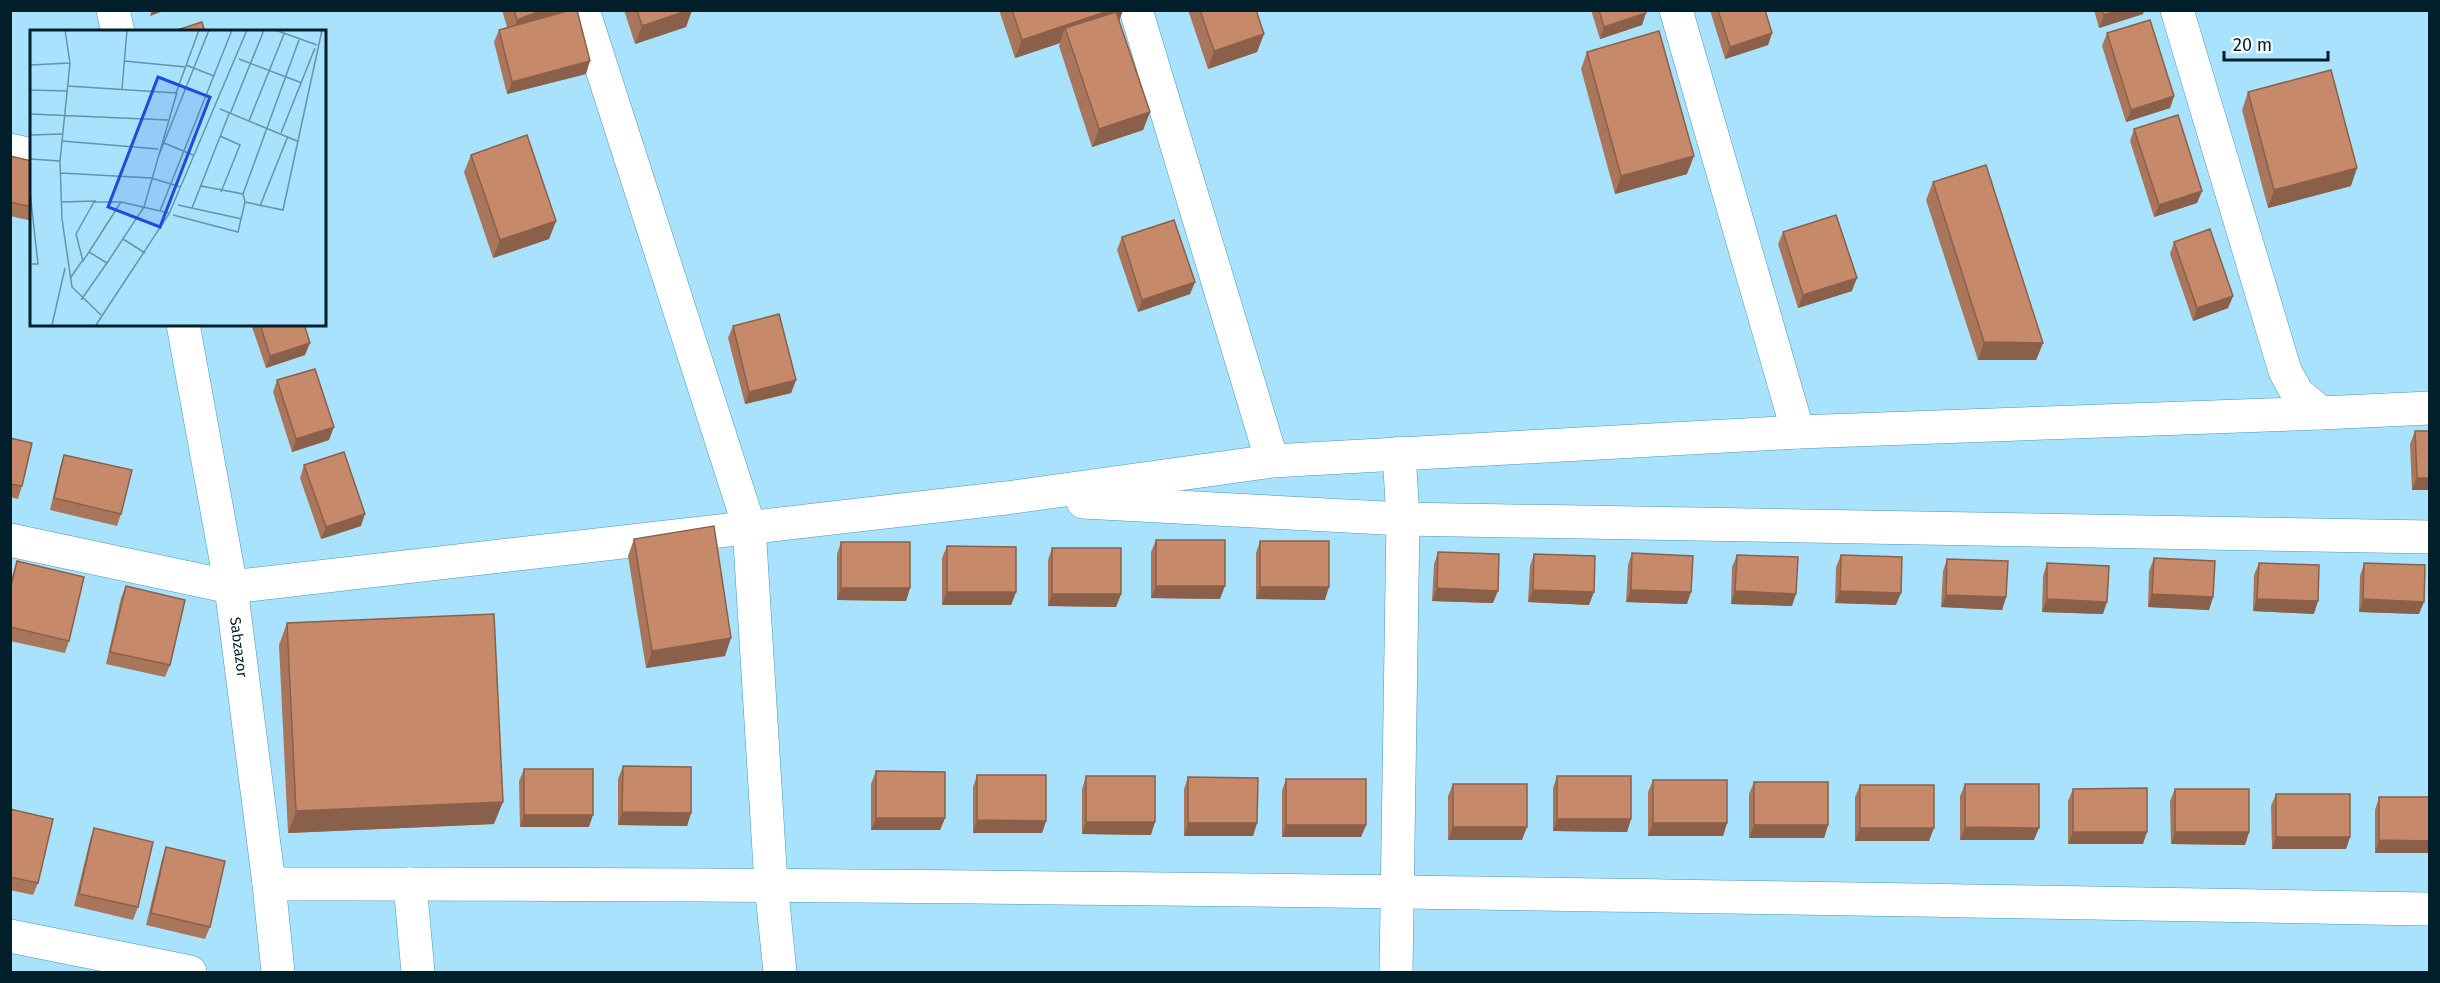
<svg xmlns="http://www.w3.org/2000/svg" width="2440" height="983" viewBox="0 0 2440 983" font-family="'Fira Sans',sans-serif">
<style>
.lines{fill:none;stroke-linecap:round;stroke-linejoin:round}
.street-casing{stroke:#4b96b5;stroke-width:34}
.street{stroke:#fff;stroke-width:33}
.wall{fill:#aa765b}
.shaded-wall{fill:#8b604a}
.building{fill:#c6896a;stroke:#8b604a;stroke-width:1.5}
.labels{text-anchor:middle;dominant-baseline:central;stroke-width:5;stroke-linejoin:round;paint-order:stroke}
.street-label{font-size:15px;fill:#001f2b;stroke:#f4fbfe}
.inset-road{fill:none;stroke:#6594a9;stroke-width:1.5}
.view{fill:#1d4ed8;fill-opacity:0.15;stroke:#1d4ed8;stroke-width:3}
.inset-edge{fill:none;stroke:#001f2b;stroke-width:3}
</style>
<rect width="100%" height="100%" fill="#a8e2fd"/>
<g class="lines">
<defs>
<g id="street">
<path d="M113 10 118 32"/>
<path d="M583 10 749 526 771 884 780 972"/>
<path d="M1136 10 1272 461"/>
<path d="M1676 10 1798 432"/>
<path d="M2177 10 2285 371 2297 393 2321 413 2430 408"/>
<path d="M10 150 32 155"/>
<path id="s1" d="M183 324 231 587 269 884 278 972"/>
<path d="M1083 502 1403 519 2430 537"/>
<path d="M10 540 231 587 1006 498 1272 461 1798 432 2321 413"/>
<path d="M269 884C990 883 1709 896 2430 909"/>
<path d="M410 884 418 972"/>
<path d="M10 936 190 972"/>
<path d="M1396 972 1403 519 1399 453"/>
</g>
</defs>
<!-- street casing -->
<use href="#street" class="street-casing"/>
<!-- street -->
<use href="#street" class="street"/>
</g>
<!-- wall -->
<path class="wall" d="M502 10H577L586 74 507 94 494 42 499 30 507 27Z
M624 10H692L686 27 635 44Z
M999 10H1123L1119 21 1150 112 1143 130 1092 147 1059 46 1060 43 1015 58Z
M1188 10H1256L1264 34 1257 52 1208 69Z
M1591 10H1646L1642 25 1600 39Z
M1710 10H1765L1772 33 1768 45 1725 59Z
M2094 10H2144L2143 14 2099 28Z
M2107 33 2174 96 2170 108 2126 122 2102 46Z
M1587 52 1687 174 1615 194 1581 69Z
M2248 92 2351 186 2268 208 2242 110Z
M2134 129 2202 191 2197 203 2154 217 2130 141Z
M471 155 556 221 549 239 493 258 464 172Z
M10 156 32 161V221L10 216Z
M1933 182 2043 343 2036 360H1978L1926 200Z
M1783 232 1852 291 1798 308 1778 244Z
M1122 237 1195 282 1190 294 1138 312 1117 250Z
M2174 242 2233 296 2228 308 2193 321 2170 254Z
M251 324H304L305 355 266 368Z
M733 326 796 380 791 393 745 404 728 338Z
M277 380 329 440 292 452 273 392Z
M2415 431 2430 490H2412L2410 444Z
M10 438 22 486 18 499 10 497Z
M64 455 121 514 117 526 50 510 60 467Z
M304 465 361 526 321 539 300 478Z
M634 539 725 656 646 668 628 556Z
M1156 540 1220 599 1151 598V552Z
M1260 541 1325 600 1256 599V553Z
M841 542 910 588 906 601 837 600V554Z
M947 546 1016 592 1011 605H942V558Z
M1052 548 1121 594 1116 607 1048 606V560Z
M1438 552 1493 603 1432 601 1434 564Z
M1632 553 1687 604 1626 602 1628 565Z
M1534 554 1589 605 1528 602 1530 566Z
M1737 555 1792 606 1731 604 1732 567Z
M1841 555 1896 605 1835 603 1836 567Z
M2154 558 2213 597 2209 610 2148 607 2149 571Z
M1947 559 2006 597 2002 610 1941 607 1943 571Z
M17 561 69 641 65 653 10 641V583Z
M2047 563 2103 614 2042 612 2043 576Z
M2259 563 2314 614 2253 611 2254 575Z
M2364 563 2419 614 2359 612 2360 576Z
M126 586 170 665 165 677 106 664 121 598Z
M287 623 494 824 288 833 279 645Z
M623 766 691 813 687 826 618 825V779Z
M524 769 589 827H520L519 781Z
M876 771 945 818 940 830H871V784Z
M977 775 1046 821 1042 833H973V787Z
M1086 776 1151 835 1082 834V789Z
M1557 776 1631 819 1627 832 1553 831V788Z
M1188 777 1257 823 1253 836H1184V789Z
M1286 779 1366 825 1361 837H1282V791Z
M1653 780 1727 823 1723 836H1648V792Z
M1754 782 1828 825 1824 838H1749V794Z
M1453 784 1522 840H1448V796Z
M1965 784 2034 840H1960V796Z
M1860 785 1929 841H1855V797Z
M2073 789 2143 844H2068V801Z
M2175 789 2249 832 2245 845 2171 844 2170 801Z
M2276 794 2350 837 2346 849H2272L2271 806Z
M2379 797H2430L2375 853V810Z
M10 809 38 883 33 895 10 890Z
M94 828 138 907 133 920 74 906 90 840Z
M166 847 210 927 205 939 146 925 162 859Z"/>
<!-- shaded-wall -->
<path class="shaded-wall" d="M152 10H166L150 16Z
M543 10H573L511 37 517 20Z
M689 10H692L686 27 635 44 642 26Z
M1111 10H1123L1118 24 1065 28 1060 43 1015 58 1022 40Z
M2119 10H2144L2143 14 2099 28 2104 15Z
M1646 13 1642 25 1600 39 1604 27Z
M1772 33 1768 45 1725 59 1730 47Z
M1264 34 1257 52 1208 69 1214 51Z
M590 61 586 74 507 94 512 82Z
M2174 96 2170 108 2126 122 2131 110Z
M1150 112 1143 130 1092 147 1099 129Z
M1694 156 1687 174 1615 194 1621 176Z
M2357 168 2351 186 2268 208 2274 190Z
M2202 191 2197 203 2154 217 2159 205Z
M556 221 549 239 493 258 500 240Z
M1857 278 1852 291 1798 308 1803 295Z
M1195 282 1190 294 1138 312 1142 300Z
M2233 296 2228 308 2193 321 2197 308Z
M1984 342 2043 343 2036 360H1978Z
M310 343 305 355 266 368 270 356Z
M796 380 791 393 745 404 749 392Z
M334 427 329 440 292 452 296 439Z
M2417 478H2430V490H2412Z
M365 514 361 526 321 539 326 527Z
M1156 586H1225L1220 599 1151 598Z
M1260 587H1329L1325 600 1256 599Z
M841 588H910L906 601 837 600Z
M1437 588 1498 591 1493 603 1432 601Z
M1533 590 1594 592 1589 605 1528 602Z
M1631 590 1691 592 1687 604 1626 602Z
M1735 591 1796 594 1792 606 1731 604Z
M1840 591 1901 593 1896 605 1835 603Z
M947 592H1016L1011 605H942Z
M1052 594H1121L1116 607 1048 606Z
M2152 594 2213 597 2209 610 2148 607Z
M1946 595 2006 597 2002 610 1941 607Z
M2047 599 2107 602 2103 614 2042 612Z
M2257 599 2318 601 2314 614 2253 611Z
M2363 599 2424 602 2419 614 2359 612Z
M731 638 725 656 646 668 652 651Z
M503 802 494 824 288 833 296 811Z
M622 812 691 813 687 826 618 825Z
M524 815H593L589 827H520Z
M876 818H945L940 830H871Z
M1557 819H1631L1627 832 1553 831Z
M977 820 1046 821 1042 833H973Z
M1086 822H1155L1151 835 1082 834Z
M1188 823H1257L1253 836H1184Z
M1653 823H1727L1723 836H1648Z
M1286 825H1366L1361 837H1282Z
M1754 825H1828L1824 838H1749Z
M1453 827H1527L1522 840H1448Z
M1965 827 2039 828 2034 840H1960Z
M1860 828H1934L1929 841H1855Z
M2073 832H2147L2143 844H2068Z
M2175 832H2249L2245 845 2171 844Z
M2276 837H2350L2346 849H2272Z
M2379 840 2430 841V853H2375Z"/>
<!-- building -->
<path class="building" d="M514 10H543L517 20Z
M571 10H577L590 61 512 82 499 30Z
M637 10H689L642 26Z
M1012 10H1111L1022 40Z
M1200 10H1256L1264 34 1214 51Z
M1599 10H1646V13L1604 27Z
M1718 10H1765L1772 33 1730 47Z
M2102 10H2119L2104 15Z
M1116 12 1150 112 1099 129 1065 28Z
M2150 20 2174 96 2131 110 2107 33Z
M202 22 205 32H171Z
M1659 31 1694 156 1621 176 1587 52Z
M2331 70 2357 168 2274 190 2248 92Z
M2178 115 2202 191 2159 205 2134 129Z
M527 135 556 221 500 240 471 155Z
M10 156 32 161V207L10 202Z
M1986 165 2043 343 1984 342 1933 182Z
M1836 215 1857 278 1803 295 1783 232Z
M1174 220 1195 282 1142 300 1122 237Z
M2210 229 2233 296 2197 308 2174 242Z
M779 314 796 380 749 392 733 326Z
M260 324H304L310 343 270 356Z
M315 369 334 427 296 439 277 380Z
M2415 431H2430V478H2417Z
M10 438 32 443 22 486 10 484Z
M344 452 365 514 326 527 304 465Z
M64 455 132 470 121 514 54 498Z
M714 526 731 638 652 651 634 539Z
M1156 540H1225V586H1156Z
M1260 541H1329V587H1260Z
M841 542H910V588H841Z
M947 546 1016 547V592H947Z
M1052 548H1121V594H1052Z
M1438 552 1499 554 1498 591 1437 588Z
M1632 553 1693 556 1691 592 1631 590Z
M1534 554 1595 556 1594 592 1533 590Z
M1737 555 1798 557 1796 594 1735 591Z
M1841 555 1902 557 1901 593 1840 591Z
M2154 558 2215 561 2213 597 2152 594Z
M1947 559 2008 561 2006 597 1946 595Z
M17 561 84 577 69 641 10 627V590Z
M2047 563 2109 566 2107 602 2047 599Z
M2259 563 2319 565 2318 601 2257 599Z
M2364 563 2425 565 2424 602 2363 599Z
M126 586 185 600 170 665 110 652Z
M494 614 503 802 296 811 287 623Z
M623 766 691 767V813L622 812Z
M524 769H593V815H524Z
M876 771 945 772V818H876Z
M977 775H1046V821L977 820Z
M1086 776H1155V822H1086Z
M1557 776H1631V819H1557Z
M1188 777 1258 778 1257 823H1188Z
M1286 779H1366V825H1286Z
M1653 780H1727V823H1653Z
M1754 782H1828V825H1754Z
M1453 784H1527V827H1453Z
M1965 784H2039V828L1965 827Z
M1860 785H1934V828H1860Z
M2147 788V832H2073V789Z
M2175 789H2249V832H2175Z
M2276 794H2350V837H2276Z
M2379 797H2430V841L2379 840Z
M10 809 53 819 38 883 10 877Z
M94 828 153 842 138 907 79 894Z
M166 847 225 861 210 927 151 913Z"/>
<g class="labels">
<!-- street labels -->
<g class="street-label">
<text stroke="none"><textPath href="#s1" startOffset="328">Sabzazor</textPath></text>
</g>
</g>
<!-- overview -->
<g transform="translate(30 30)">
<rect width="296" height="296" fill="#a8e2fd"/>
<path class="inset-road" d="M35 0 40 33 30 131 32 189 42 257 71 285M245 0 287 15M209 29 272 53M94 31 156 37M0 35 40 33M156 35 184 46M38 56 146 63 169 0M92 59 97 0M0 60 38 61M190 79 267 111M0 84 138 90M200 84 234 0M219 91 254 4M251 103 285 18M0 105 32 104M190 106 210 115 191 162M32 111 128 119M134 113 163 125M129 125 179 0M0 129 30 131M31 143 121 148 151 157M171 156 213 164 215 172M0 162 8 234H0M213 164 269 10M31 172 66 171M148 175 212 189M230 176 258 106M162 178 199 84M130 181 202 0M143 185 208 202 215 172 253 180 292 0M93 209 115 223M59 222 91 172M77 233 114 177 147 62M41 247 52 231M51 270 77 233 59 222 53 231 46 204 64 172H91L139 183M22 295 35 238M66 295 139 184 217 0"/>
<path class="view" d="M128 47 180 67 130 197 78 177Z"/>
<rect width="296" height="296" class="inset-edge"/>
</g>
<!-- border -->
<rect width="2440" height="983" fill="none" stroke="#001f2b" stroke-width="24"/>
<!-- scale -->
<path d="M2224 51v9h104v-9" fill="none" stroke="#001f2b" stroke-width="3"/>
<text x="2233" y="51" font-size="18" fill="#001f2b" stroke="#f4fbfe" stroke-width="4.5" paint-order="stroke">20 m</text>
</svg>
